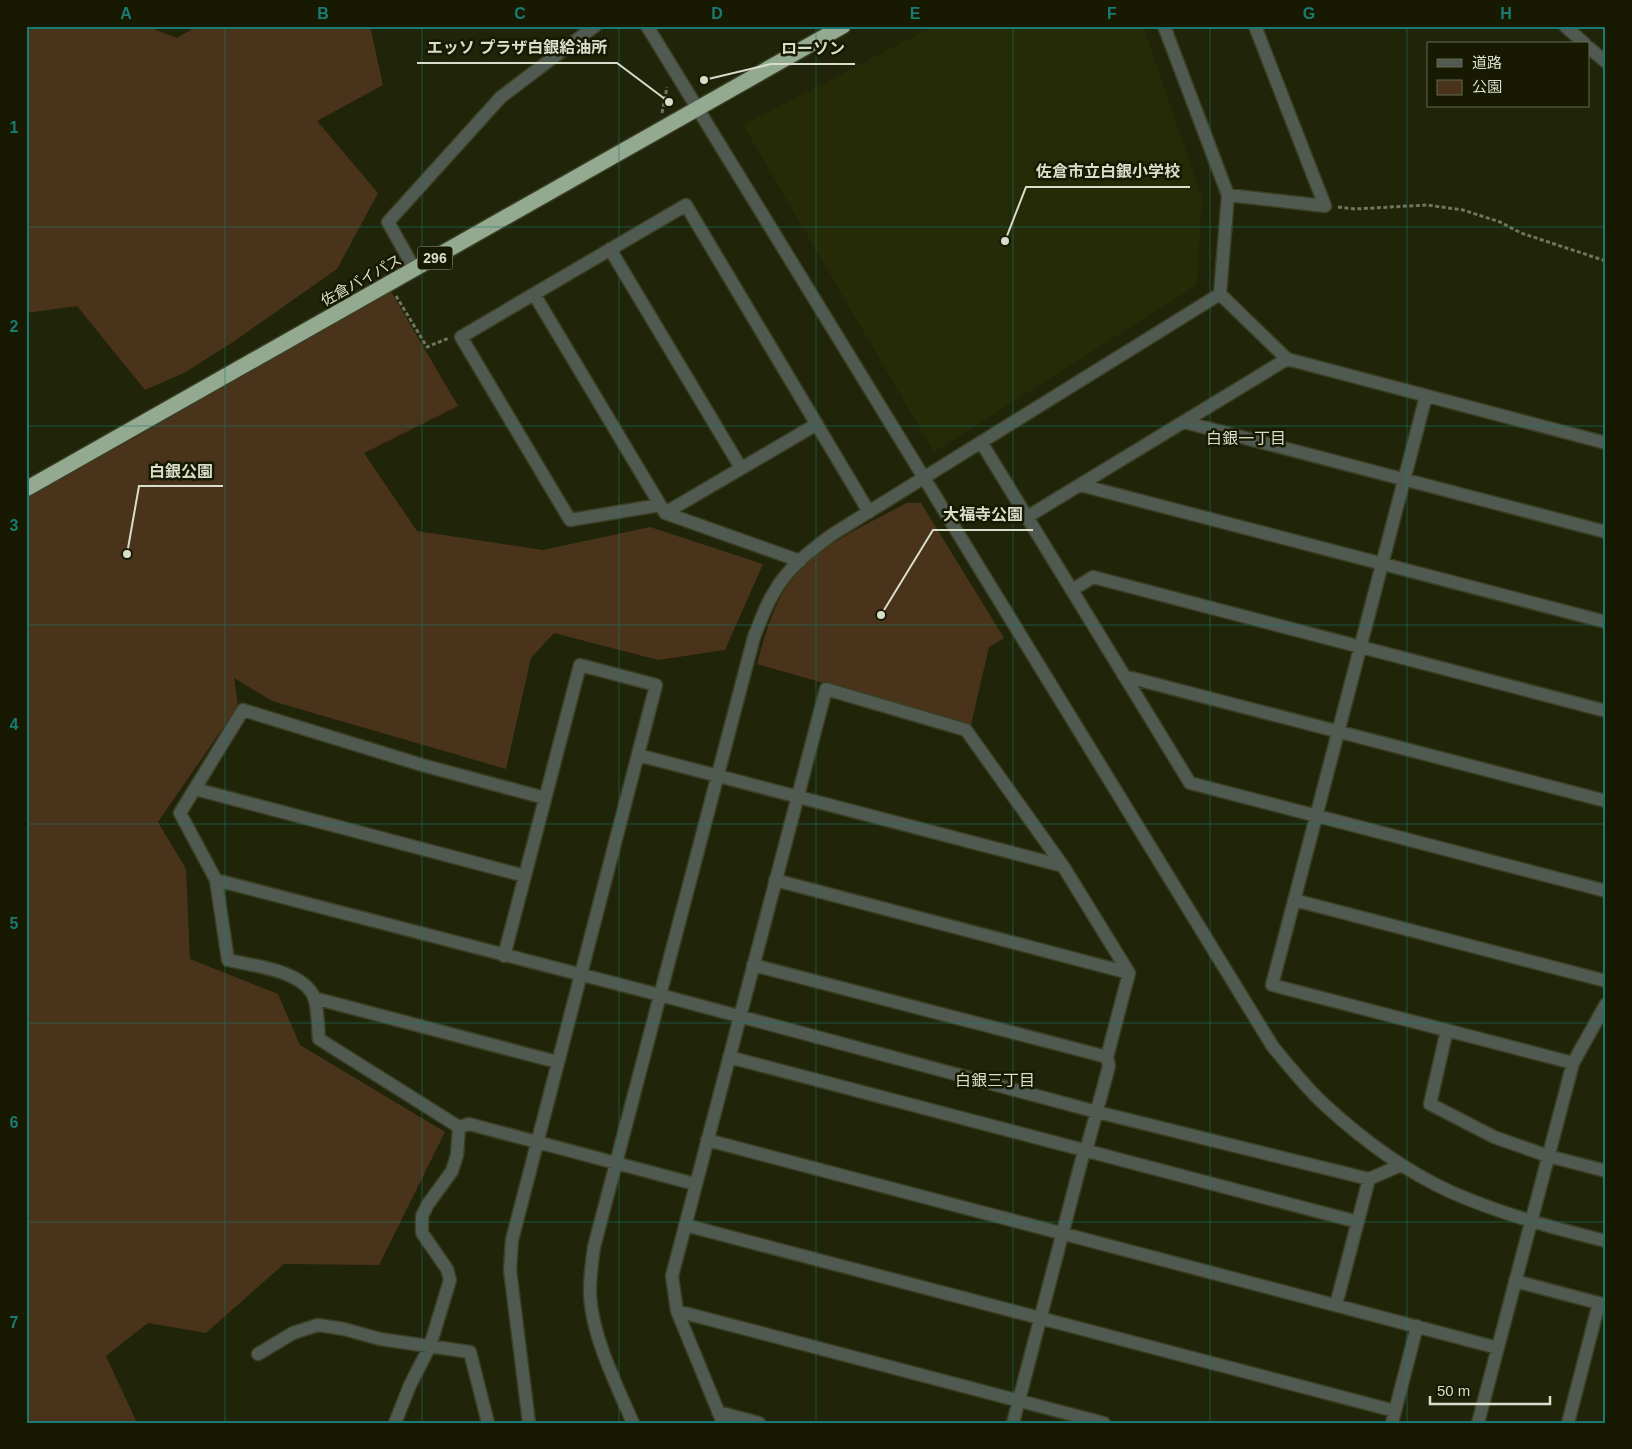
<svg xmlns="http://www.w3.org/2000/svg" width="1632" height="1449" viewBox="0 0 1632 1449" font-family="Helvetica,'Noto Sans JP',sans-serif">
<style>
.built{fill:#262b07}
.green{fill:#49331a}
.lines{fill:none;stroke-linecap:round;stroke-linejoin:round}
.minor-casing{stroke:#3a3e23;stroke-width:15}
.highway-casing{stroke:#3a3e23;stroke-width:18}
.path{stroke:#71755e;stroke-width:3;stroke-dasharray:4 2.5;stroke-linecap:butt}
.minor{stroke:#515a50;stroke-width:12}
.highway{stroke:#93aa90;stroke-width:15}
.grid{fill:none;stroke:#197b73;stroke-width:1;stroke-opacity:0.55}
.labels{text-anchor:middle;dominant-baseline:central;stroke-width:5;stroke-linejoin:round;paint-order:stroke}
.shield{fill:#171a01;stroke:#9fa28f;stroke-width:1}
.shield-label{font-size:14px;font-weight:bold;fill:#d9ddcc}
.street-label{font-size:15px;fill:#d9ddcc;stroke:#171a01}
.neighbourhood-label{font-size:16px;fill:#d9ddcc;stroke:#171a01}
.leader{fill:none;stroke:#d9ddcc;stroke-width:2}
.callout-dot{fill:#d9ddcc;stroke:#171a01;stroke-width:2}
.callout-label{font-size:16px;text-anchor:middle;font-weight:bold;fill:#d9ddcc;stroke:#171a01;stroke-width:5;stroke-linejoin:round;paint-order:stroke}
.neatline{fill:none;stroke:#197b73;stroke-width:2}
.grid-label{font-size:16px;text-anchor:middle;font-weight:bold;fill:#197b73}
</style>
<rect width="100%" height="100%" fill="#202408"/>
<!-- built -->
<path class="built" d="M934 26H1143L1202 197 1197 285 934 452 743 125Z"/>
<!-- green -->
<path class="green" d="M27 26H146L177 38 197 26H370L383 85 317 121 378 193 337 269 233 342 184 373 145 390 77 306 26 313Z
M390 290 458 406 364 453 417 531 543 550 650 527 763 564 725 650 658 660 554 633 531 658 506 769 272 701 234 678 238 706 158 822 186 869 190 959 278 994 300 1045 445 1132 379 1265 284 1264 206 1333 148 1323 106 1356 137 1423H26V498L138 436Z
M907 503H921L1004 638 989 647 971 725 757 664C763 642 769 619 780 598 805 550 862 527 907 503Z"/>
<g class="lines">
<defs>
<path id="minor" d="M647 26 1273 1047C1290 1067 1307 1089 1326 1106 1363 1140 1405 1171 1451 1192 1501 1214 1553 1228 1606 1241
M1164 26 1228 195
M1255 26 1325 206 1228 195 1220 294 1287 359 1606 443
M1565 26 1585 44
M1588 47 1606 62
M610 249 741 468
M415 270 388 222 501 97 595 26
M534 294 461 337 570 520 660 505
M1287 359 1027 517 1190 783 1606 891
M1426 396 1272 985 1573 1063
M1184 422 1606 532
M981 442 1027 517
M1080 485 1606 622
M665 513 817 424
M800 561 665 513 534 294 686 205 869 512
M1072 590 1093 577 1606 711
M1124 676 1606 801
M638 755 1063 866
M195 789 525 876
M216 880 660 995 1097 1112 1369 1179 1401 1165
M775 880 1129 973
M1294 900 1606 981
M504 956 580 665 656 685 512 1240 510 1270 529 1423
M753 965 1107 1057
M314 998 557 1062
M1447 1030 1430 1104 1494 1137 1548 1156 1606 1171
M729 1057 1358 1222
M459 1127 319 1039C318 1028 318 1008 314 997 302 970 254 966 228 960L216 880 180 813 243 710 422 765 545 798
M707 1140 1498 1348
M685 1225 1395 1411
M1515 1281 1606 1305
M1336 1305 1369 1179
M677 1311 1104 1423
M258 1354 293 1333 318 1325 344 1329 380 1339 470 1352 488 1423
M718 1412 759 1423
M395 1423 410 1385 430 1346 450 1280 447 1269 422 1233V1216L428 1204 452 1171 457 1155 459 1127 469 1124 695 1184
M633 1423C616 1384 590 1332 590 1290 590 1275 592 1261 594 1247L754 637C760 622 765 607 773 594 787 568 810 551 833 534L1220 294
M723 1423 677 1311 672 1276 826 689 966 730 1063 866 1129 973 1107 1057 1109 1066 1086 1151
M1013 1423 1084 1151
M1392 1423 1417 1326
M1478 1423 1573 1063 1606 1004
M1568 1423 1599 1303"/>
<path id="highway" d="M26 489 843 26"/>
</defs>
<!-- minor casing -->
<use href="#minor" class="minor-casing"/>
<!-- highway casing -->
<use href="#highway" class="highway-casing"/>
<!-- path -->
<path class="path" d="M662 113 667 87
M1338 207 1355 209 1427 205 1463 210 1500 222 1521 233 1606 261
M396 296 427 347 449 338"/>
<!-- minor -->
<use href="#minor" class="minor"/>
<!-- highway -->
<use href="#highway" class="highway"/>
</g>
<!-- grid -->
<path class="grid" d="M225 26V1423M422 26V1423M619 26V1423M816 26V1423M1013 26V1423M1210 26V1423M1407 26V1423M26 227H1606M26 426H1606M26 625H1606M26 824H1606M26 1023H1606M26 1222H1606"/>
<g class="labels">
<!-- shield labels -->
<rect class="shield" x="417.5" y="246.5" width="35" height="23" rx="4"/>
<g class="shield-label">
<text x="435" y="258">296</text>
</g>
<!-- street labels -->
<g class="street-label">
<text transform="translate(361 280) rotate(-29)">佐倉バイパス</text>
</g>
<!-- neighbourhood labels -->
<g class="neighbourhood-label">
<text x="1246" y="438">白銀一丁目</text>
<text x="995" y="1080">白銀三丁目</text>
</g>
</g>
<!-- callouts -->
<path class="leader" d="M669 102L617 63H417M704 80L771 64H855M1005 241L1026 187H1190M127 554L139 486H223M881 615L933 530H1033"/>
<g class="callout-dot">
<circle cx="669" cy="102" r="5"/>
<circle cx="704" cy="80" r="5"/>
<circle cx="1005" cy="241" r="5"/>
<circle cx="127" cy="554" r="5"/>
<circle cx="881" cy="615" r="5"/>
</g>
<g class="callout-label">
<text x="517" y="53">エッソ プラザ白銀給油所</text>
<text x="813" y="54">ローソン</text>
<text x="1108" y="177">佐倉市立白銀小学校</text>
<text x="181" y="477">白銀公園</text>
<text x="983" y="520">大福寺公園</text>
</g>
<!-- border -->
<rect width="1632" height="1449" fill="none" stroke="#171a01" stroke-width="55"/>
<!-- legend -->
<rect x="1427" y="42" width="162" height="65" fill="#171a01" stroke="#656852"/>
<rect x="1437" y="59" width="25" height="8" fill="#515a50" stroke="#656852"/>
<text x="1472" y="68" font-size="15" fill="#d9ddcc">道路</text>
<rect x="1437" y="80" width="25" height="15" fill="#49331a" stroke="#656852"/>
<text x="1472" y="92" font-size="15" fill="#d9ddcc">公園</text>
<!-- scale -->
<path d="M1430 1396v8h120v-8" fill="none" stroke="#d9ddcc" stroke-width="2.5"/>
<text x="1437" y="1396" font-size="15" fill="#d9ddcc" stroke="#171a01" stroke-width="4" paint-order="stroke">50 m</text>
<rect x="28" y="28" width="1576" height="1394" class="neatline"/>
<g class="grid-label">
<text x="126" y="19">A</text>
<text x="323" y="19">B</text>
<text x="520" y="19">C</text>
<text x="717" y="19">D</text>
<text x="915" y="19">E</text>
<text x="1112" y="19">F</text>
<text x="1309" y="19">G</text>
<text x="1506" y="19">H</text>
<text x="14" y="133">1</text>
<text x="14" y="332">2</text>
<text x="14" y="531">3</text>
<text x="14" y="730">4</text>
<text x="14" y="929">5</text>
<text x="14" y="1128">6</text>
<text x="14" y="1328">7</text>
</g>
</svg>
